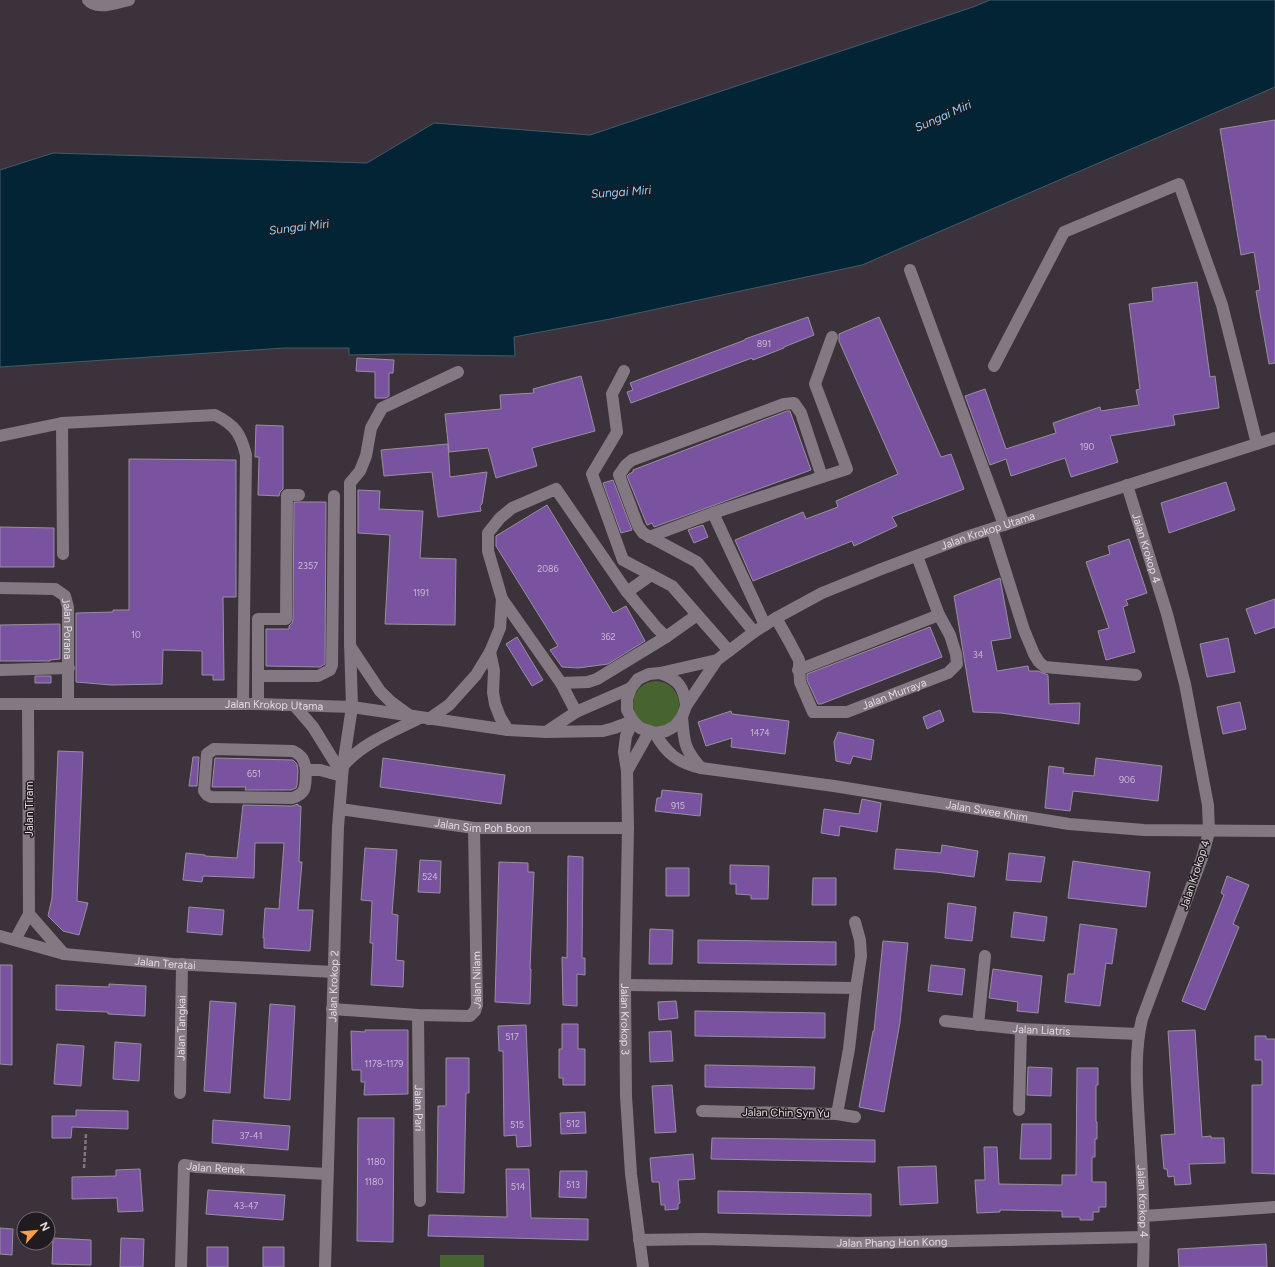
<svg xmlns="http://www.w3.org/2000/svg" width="1275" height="1267" viewBox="0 0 1275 1267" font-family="Figtree,sans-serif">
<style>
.green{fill:#476330}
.water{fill:#022435;stroke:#455b69}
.building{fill:#7a53a0;stroke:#96909d}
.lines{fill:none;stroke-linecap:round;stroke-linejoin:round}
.path{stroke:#7f777e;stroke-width:2.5;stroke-dasharray:4 2;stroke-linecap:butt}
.minor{stroke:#847883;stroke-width:12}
.labels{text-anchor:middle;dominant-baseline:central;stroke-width:3;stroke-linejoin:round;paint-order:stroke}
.number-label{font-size:9px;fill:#c8b9d1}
.street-label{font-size:11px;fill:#e2dbe1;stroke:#201b1f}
.water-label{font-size:12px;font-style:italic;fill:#8ad2fb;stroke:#201b1f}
</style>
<rect width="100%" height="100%" fill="#3c323b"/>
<!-- green -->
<path class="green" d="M633 704a23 23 0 1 1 46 0a23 23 0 1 1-46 0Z
M440 1255H484V1267H440Z"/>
<!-- water -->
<path class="water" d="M990 0H1275V87L862 265 610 319 514 337 515 356 396 354 349 355V348H284L0 367V170L53 153 367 163 434 123 590 135 973 7Z"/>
<!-- building -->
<path class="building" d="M1275 120V363L1269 364 1256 291 1260 290 1254 252 1241 255 1220 129Z
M1197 282 1210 377 1215 376 1219 408 1173 415 1175 425 1110 436 1118 462 1071 477 1065 458 1011 476 1006 459 990 465 965 396 985 389 1006 449 1056 433 1053 423 1100 407 1101 411 1139 405 1136 390 1140 389 1129 304 1153 301 1152 288Z
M808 317 814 335 784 347V348L753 360 752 358 631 403 627 392 633 390 630 383 745 340V339Z
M879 317 941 457 951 454 964 489 892 517 897 526 854 546 852 541 753 581 735 540 803 512 806 519 838 507 836 501 898 474 839 341V334Z
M357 358 394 360 393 373H389V396L386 398H375V372L356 371Z
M581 376 595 431 532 448 537 466 496 478 488 448 449 452 445 414 501 409 500 395 534 393 533 389Z
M787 411H790L811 470 654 527 652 523 647 525 627 476 629 474 633 472V470Z
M256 425 283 426V489L280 492 279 496 258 495 259 457H255Z
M448 444 450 477 487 472 482 504 480 506 481 511 438 517 432 472 384 476 381 450Z
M129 459 236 460V597H223L224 680H213V675H202V651L163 650 162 684 111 685 76 682V613L113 612V610H129Z
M613 480 632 530 621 533 603 483Z
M1226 482 1235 510 1169 533 1161 503Z
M358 490 380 491 379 509 423 511 420 558 456 559 455 625 385 624 390 535 358 533Z
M294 502H326L325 664 320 667 266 666V629H289V626L292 623 293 619Z
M547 505 613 613 626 606 645 641 608 664 578 668 562 667 550 650 558 646 496 546V536Z
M703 525 708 537 694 543 688 530Z
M0 527 54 528V567H0Z
M1129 539 1147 593 1126 600 1128 605 1123 607 1135 652 1106 660 1098 631 1109 628 1086 562 1110 554 1108 546Z
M1000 578 1011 638 991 641 997 671 1028 666 1029 671H1038L1048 675 1049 704 1080 703 1079 724 1001 713 973 712 954 596Z
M1275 599V627L1255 634 1246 609Z
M60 624V659L50 660V661H0V625Z
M930 627 942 657 821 704H818L807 680V674Z
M517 637 543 680 532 686 506 644Z
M1228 638 1235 672 1207 677 1200 644Z
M35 676H51V683H35Z
M1240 702 1246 729 1223 734 1217 707Z
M940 710 944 721 927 729 923 717Z
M731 711 732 714 789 721 785 754 731 747 732 738 706 746 698 722Z
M838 732 874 740 871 760 853 756 850 764 836 761 834 742Z
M58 751 83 752 77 901 88 903 79 935 63 931 48 916 52 898Z
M193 757H199L197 786H189Z
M215 758 293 760 297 764 298 771 297 785 296 788 291 790H245L246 787H212Z
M383 758 505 775 501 804 380 787Z
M1096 758 1162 766 1158 801 1073 791 1070 811 1045 808 1049 766 1064 768 1063 773 1094 776Z
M662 790 702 794 700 816 655 811 657 798H661Z
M862 799 881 803 877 832 840 826 839 836 821 833 824 809 859 814Z
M298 804V806H301L299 862H302L298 910H313L310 951 264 948V938H263L265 908 279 909 284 843H255L254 878 203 876 202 882 183 880 186 853 205 855V856L237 858 243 805 292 806Z
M942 845 978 851 974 877 936 872 894 869 896 849 941 853Z
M365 848 397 850 392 914 398 915 396 960 404 961 403 987 371 985 373 943H370L372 901 361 900Z
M1009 853 1045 857 1041 882 1006 880Z
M568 856 583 857 582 958H585V975L577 974V1006L563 1005 562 957 567 958Z
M420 860 441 861 440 893 418 892Z
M1073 861 1150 872 1146 907 1068 898Z
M499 862 528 863V872H534L530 969H531L530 1004 495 1002Z
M730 865 769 866 768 899H751V895L736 894V884H730Z
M666 868H689V896H666Z
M1227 876 1249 885 1233 924 1239 927 1205 1010 1182 1001 1224 895 1221 893Z
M813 878H836V905H812Z
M948 903 976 907 972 941 945 938Z
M189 907 224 910 222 935 187 932Z
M1014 912 1047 917 1044 941 1011 937Z
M1080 924 1117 929 1112 964 1106 963 1100 1006 1065 1002 1068 974H1074Z
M650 929 673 930 672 964H649Z
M698 940 836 942V965L698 963Z
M883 941 908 943 900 1022 884 1112 859 1107 873 1031H874Z
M0 965H12V1065L0 1064Z
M931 965 965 969 962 995 928 991Z
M993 969 1042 976 1038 1013 1017 1011 1018 1002 989 998Z
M109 984 146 986 145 1016 108 1014V1012L56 1010V985L109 987Z
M210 1001 236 1003 230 1093 204 1091Z
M676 1001 678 1018 659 1020 658 1002Z
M270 1004 295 1006 290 1100 264 1098Z
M695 1011 825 1013V1038L695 1036Z
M562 1024H578V1049H585V1085H563V1078H559V1049H562Z
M526 1025 531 1146 517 1147 516 1135 504 1136 503 1051H499L498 1026Z
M365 1030H408V1094L364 1095 365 1082H361V1070H352L351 1031 365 1032Z
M1195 1030 1202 1137 1211 1136V1138H1224L1225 1163 1189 1164 1191 1184 1175 1185 1174 1176 1168 1177 1167 1169H1164L1161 1135 1175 1134 1168 1031Z
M671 1031 673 1061 650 1062 649 1032Z
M1255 1036H1266V1039H1275V1174L1252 1173V1085H1262V1060H1255Z
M115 1042 141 1044 139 1081 113 1079Z
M57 1044 84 1046 81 1086 54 1084Z
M446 1058H469V1093H466L464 1193 437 1192 438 1106H446Z
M705 1065 815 1067 814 1089 705 1087Z
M1028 1067 1052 1068 1051 1096 1027 1095Z
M1077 1068H1098V1085H1096V1122H1097V1139H1095V1157H1092V1182H1106V1207H1099V1212H1093V1220H1080V1217H1062V1211L1000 1210V1212L977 1213 975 1180H985L984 1147H997L999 1184 1062 1185V1175H1076Z
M672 1085 676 1132 655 1133 652 1086Z
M76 1110 128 1111V1129L72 1127 71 1138H52V1116H76Z
M585 1112 586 1133 561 1134 560 1113Z
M358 1118H394L393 1242 357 1241Z
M213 1120 290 1126 288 1150 212 1143Z
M1022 1124H1051V1159H1020Z
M712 1138 875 1140V1162L711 1159Z
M693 1154 695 1179 678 1180 680 1203 678 1204V1209L665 1210V1205H661L659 1182H652L650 1158Z
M936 1166 938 1203 900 1205 898 1167Z
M140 1169 143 1211 118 1212 117 1198 72 1199V1177L116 1176V1170Z
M506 1169H529L531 1218 588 1219V1240L428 1236 429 1215 507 1217Z
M560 1171H587L586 1198 559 1197Z
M208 1190 285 1195 283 1220 206 1214Z
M718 1191 871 1194V1216L718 1213Z
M0 1228 13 1229 12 1255 0 1254Z
M53 1238 91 1240V1265L52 1264Z
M121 1238 144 1239 143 1267H120Z
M1266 1244 1267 1267H1179L1178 1249Z
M207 1247H228V1267H207Z
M263 1247H284V1267H263Z"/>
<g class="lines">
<!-- path -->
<path class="path" d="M84 1168 86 1134"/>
<!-- minor -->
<g class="minor">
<path d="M88 0C97 11 117 2 129 0"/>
<path d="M910 270 1004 525"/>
<path d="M994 366 1064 232 1179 184 1222 305 1257 444"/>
<path d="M624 371 612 394 617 432 592 474 623 560 672 586 729 651"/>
<path d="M0 436 62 423"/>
<path d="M822 477 847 469 815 384 832 337"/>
<path id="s1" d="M1127 485 1167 614 1185 684 1208 805 1209 832 1202 858 1142 1019C1134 1052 1137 1089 1139 1123 1142 1171 1145 1219 1143 1267"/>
<path d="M713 513 822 477 801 413 794 403 784 404 632 460 626 465 619 475 638 526 643 533 697 562 754 632"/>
<path d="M992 529 1024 630 1034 654 1039 662 1045 667 1136 675"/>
<path d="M649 537 713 513 765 625"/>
<path d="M63 554 62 423 215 415C235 425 241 434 246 455L243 704"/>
<path id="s2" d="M0 588 55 589 65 596 68 607V704"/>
<path d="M627 592 651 575"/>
<path id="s3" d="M776 618 789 641 799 660 800 682 813 712H847L948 673 957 664 956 654 950 635 939 615 917 556"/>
<path d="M350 646 380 691 390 701 409 715"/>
<path d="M490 652 494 671 493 692 495 704 500 717 508 730"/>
<path id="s4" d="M717 660 660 673 649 674 638 679 631 688 627 699V710L633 721 640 728 655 733 666 731 675 726 682 717 686 706 717 660 754 632 776 618 822 593 879 570 963 538 1275 438"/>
<path d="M0 670 69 668"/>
<path d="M798 670 939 615"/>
<path d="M660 673C678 679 684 687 686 706"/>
<path d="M258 676H318L330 670 332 665 334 496"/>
<path d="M561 683 588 682 597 679 666 637 697 615"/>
<path id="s5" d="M0 704H258L352 707 508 730 546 732 603 731 614 728 633 721"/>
<path d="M258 704V619H286L287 495H299"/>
<path d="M294 705 313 727 342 774"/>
<path d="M576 712 561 683 502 599 488 551V533L500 518 512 508 556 489 627 592 656 627 666 637"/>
<path d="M682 717C684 742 684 749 701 768"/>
<path d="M429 719 449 705 476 675 490 652 500 628 502 599"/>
<path id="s6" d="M633 721 626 736 624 752 627 771 628 828 625 985 626 1096 631 1174 643 1267"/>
<path d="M546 732 576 712 631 688"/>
<path id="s7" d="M655 733C666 753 678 763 701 768L834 786 1069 824 1144 830 1275 831"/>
<path d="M343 766C362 743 394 731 420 718"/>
<path d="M306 770C305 785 308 793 292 798L211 797 207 795 204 791 207 754 214 749 293 751C303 756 304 760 306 770H320L342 776"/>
<path d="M627 771 649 732"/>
<path id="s8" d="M340 809 474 828H628"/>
<path d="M29 914 64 954"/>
<path d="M855 922 860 940 861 956 856 988"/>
<path id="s9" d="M0 936 64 954 173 964 334 972"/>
<path d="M15 940 29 914 28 704"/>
<path d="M625 985 856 988 849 1049 837 1114 702 1111"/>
<path id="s10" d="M332 1009 418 1015 470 1016 475 1011 477 1005 474 828"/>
<path id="s11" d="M418 1015 420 1201"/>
<path id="s12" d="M945 1021 1021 1029 1138 1034"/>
<path d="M978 1025 985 956"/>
<path id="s13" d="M180 1093 182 964"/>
<path d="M1019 1110 1021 1029"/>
<path d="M837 1114 855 1117"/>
<path d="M1144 1216 1275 1207"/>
<path id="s14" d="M639 1240 703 1239 858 1243 1144 1237"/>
<path id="s15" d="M181 1267 184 1165 197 1167 327 1174"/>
<path id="s16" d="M325 1267 338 827 343 766 352 707 350 641V483L360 471 366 456 371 428 382 408 458 372"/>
</g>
</g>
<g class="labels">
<!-- number labels -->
<g class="number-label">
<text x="764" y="343">891</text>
<text x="1087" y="446">190</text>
<text x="308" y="565">2357</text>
<text x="548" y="568">2086</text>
<text x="421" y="592">1191</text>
<text x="136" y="634">10</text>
<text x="608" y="636">362</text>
<text x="978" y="654">34</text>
<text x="760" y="732">1474</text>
<text x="254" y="773">651</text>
<text x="1127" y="779">906</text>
<text x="678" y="805">915</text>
<text x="430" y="876">524</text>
<text x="512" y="1036">517</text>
<text x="384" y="1063">1178-1179</text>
<text x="573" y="1123">512</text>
<text x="517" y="1124">515</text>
<text x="251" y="1135">37-41</text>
<text x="376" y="1161">1180</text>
<text x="374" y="1181">1180</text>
<text x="573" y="1184">513</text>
<text x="518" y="1186">514</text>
<text x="246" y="1205">43-47</text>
</g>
<!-- street labels -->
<g class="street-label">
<text stroke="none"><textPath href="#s4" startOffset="556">Jalan Krokop Utama</textPath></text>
<text stroke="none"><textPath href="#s1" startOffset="66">Jalan Krokop 4</textPath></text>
<text stroke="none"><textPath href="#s2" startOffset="100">Jalan Porana</textPath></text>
<text stroke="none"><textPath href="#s3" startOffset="187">Jalan Murraya</textPath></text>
<text stroke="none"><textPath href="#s5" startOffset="274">Jalan Krokop Utama</textPath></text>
<text transform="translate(29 809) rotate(-90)">Jalan Tiram</text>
<text stroke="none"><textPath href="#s7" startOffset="349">Jalan Swee Khim</textPath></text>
<text stroke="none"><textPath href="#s8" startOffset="144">Jalan Sim Poh Boon</textPath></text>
<text transform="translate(1195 875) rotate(-72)">Jalan Krokop 4</text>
<text stroke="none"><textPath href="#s9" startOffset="168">Jalan Teratai</textPath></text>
<text stroke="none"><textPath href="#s10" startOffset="177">Jalan Nilam</textPath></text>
<text stroke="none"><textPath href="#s16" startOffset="281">Jalan Krokop 2</textPath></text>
<text stroke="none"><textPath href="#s6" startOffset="300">Jalan Krokop 3</textPath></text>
<text stroke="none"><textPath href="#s13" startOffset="65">Jalan Tangkai</textPath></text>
<text stroke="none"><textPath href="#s12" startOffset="97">Jalan Liatris</textPath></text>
<text stroke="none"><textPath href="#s11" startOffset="93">Jalan Pari</textPath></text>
<text transform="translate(786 1113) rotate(1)">Jalan Chin Syn Yu</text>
<text stroke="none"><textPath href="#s15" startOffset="134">Jalan Renek</textPath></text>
<text stroke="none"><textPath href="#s1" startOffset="739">Jalan Krokop 4</textPath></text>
<text stroke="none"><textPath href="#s14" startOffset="253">Jalan Phang Hon Kong</textPath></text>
</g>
<!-- water labels -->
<g class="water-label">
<text transform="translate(943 116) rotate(-24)">Sungai Miri</text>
<text transform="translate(621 192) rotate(-4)">Sungai Miri</text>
<text transform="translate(299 227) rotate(-7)">Sungai Miri</text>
</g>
</g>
<!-- north arrow -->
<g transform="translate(36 1231) rotate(63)"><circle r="19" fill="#201b1f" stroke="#6e686d"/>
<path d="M0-3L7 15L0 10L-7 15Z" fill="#fa9f4f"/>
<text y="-6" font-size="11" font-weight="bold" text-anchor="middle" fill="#e2dbe1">N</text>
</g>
</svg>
